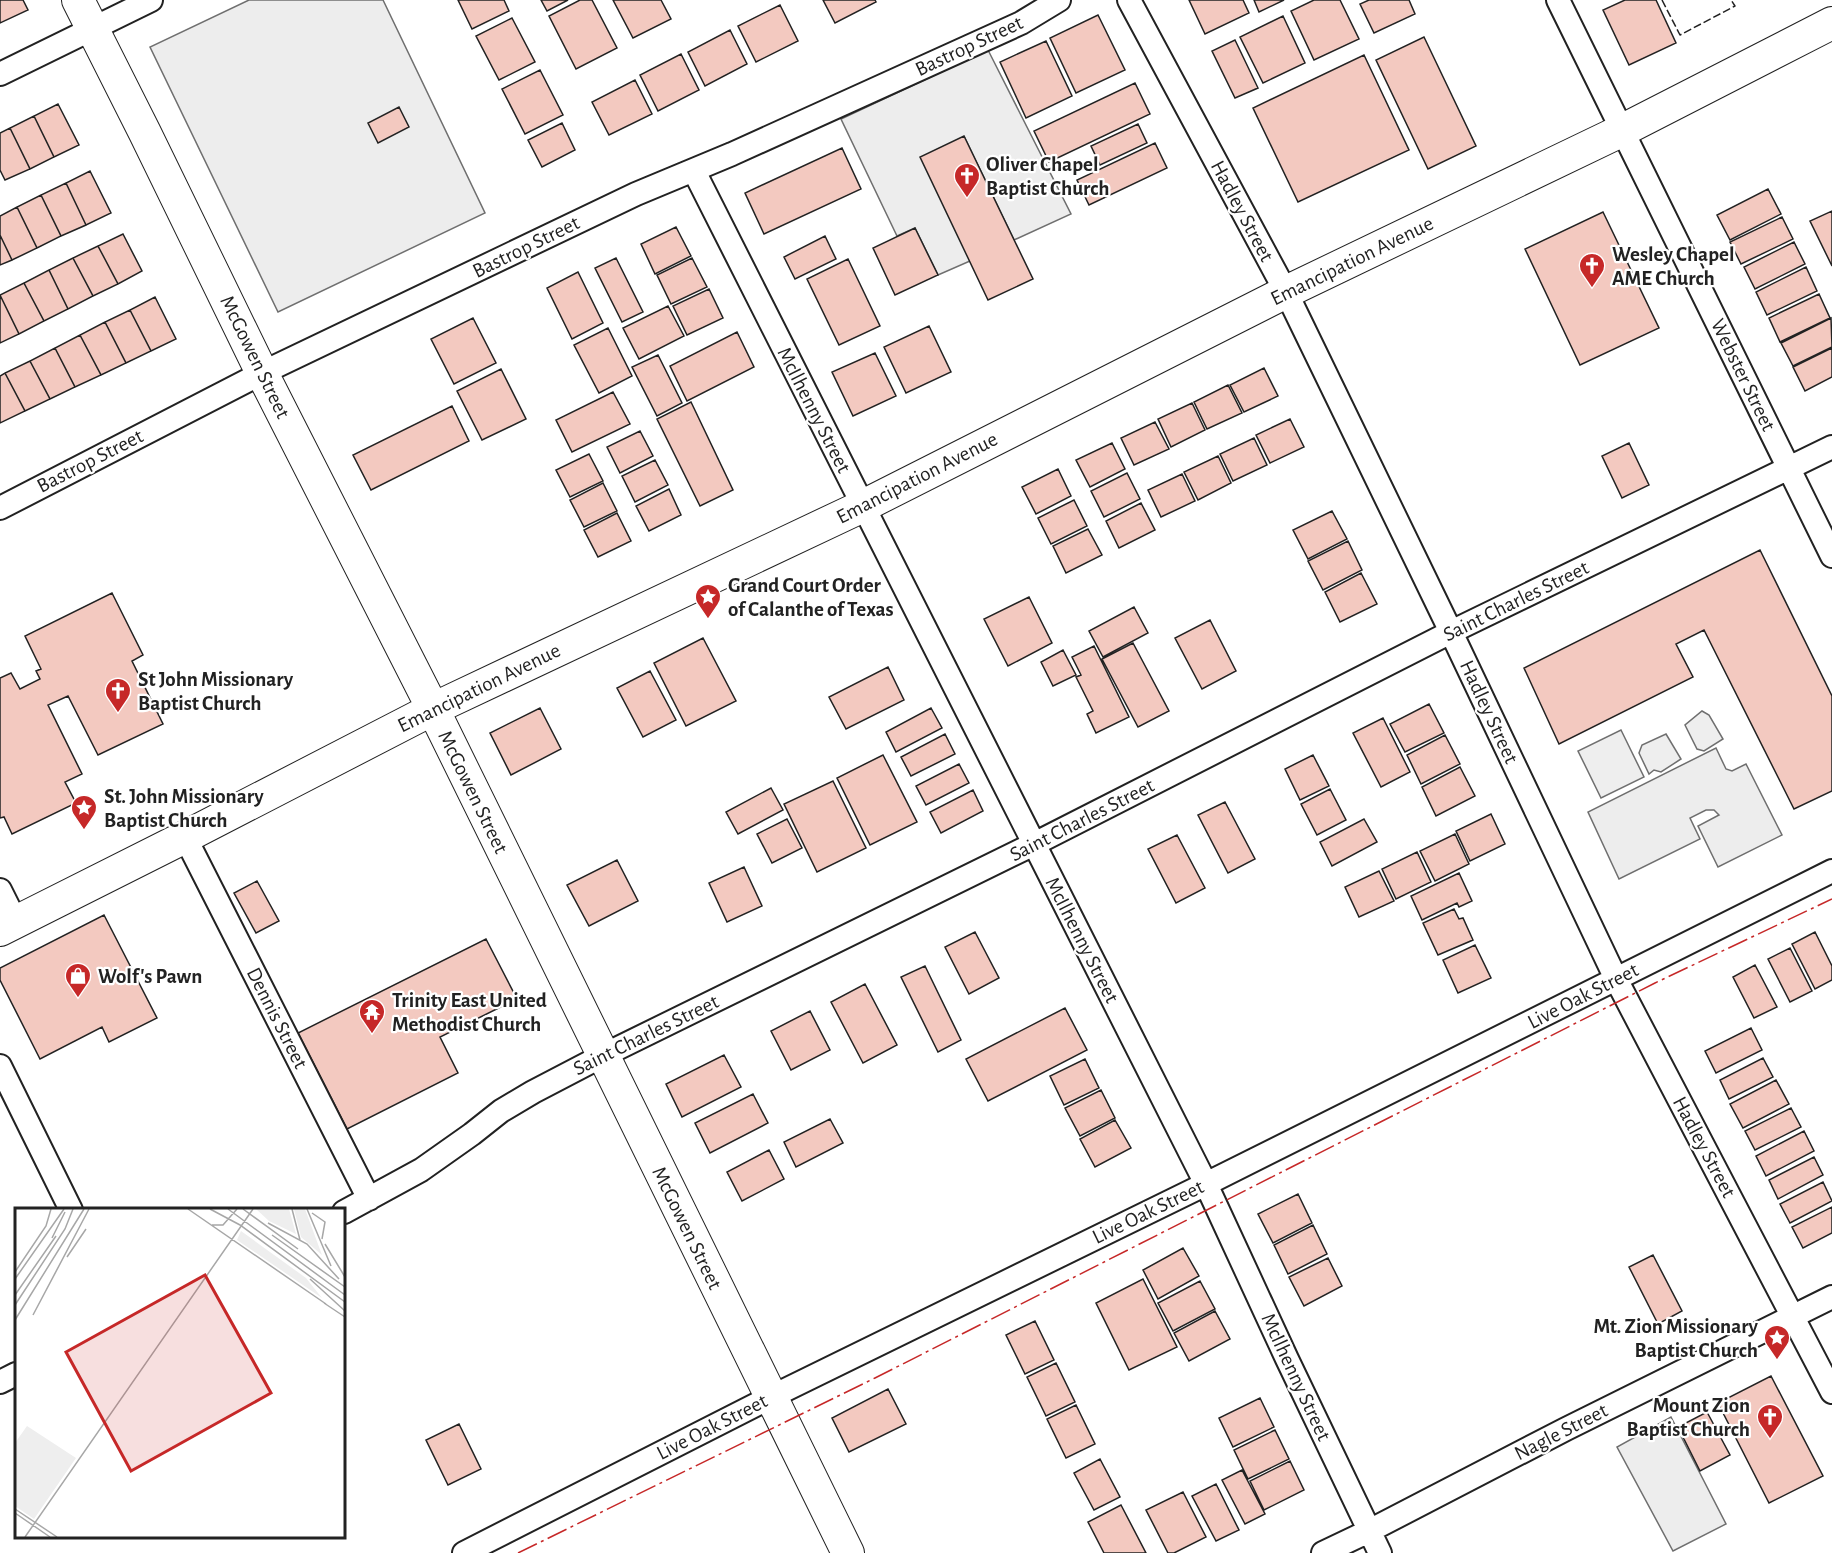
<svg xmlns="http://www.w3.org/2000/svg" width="1832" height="1553" viewBox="0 0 1832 1553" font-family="'Alegreya Sans',sans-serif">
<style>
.green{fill:#eee;stroke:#6f6f6f;stroke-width:1.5}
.parking{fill:#ededed;stroke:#6f6f6f;stroke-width:1.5}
.building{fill:#f3c9c0;stroke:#222;stroke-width:1.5}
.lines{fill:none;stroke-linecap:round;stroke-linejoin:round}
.street-casing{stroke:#222;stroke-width:26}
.secondary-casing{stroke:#222;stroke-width:34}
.street{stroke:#fff;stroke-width:22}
.secondary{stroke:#fff;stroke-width:32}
.fence{stroke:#222;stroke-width:1.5;stroke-dasharray:8 3;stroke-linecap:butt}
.power{stroke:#c62828;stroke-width:1.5;stroke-dasharray:21 4.5 3 4.5;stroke-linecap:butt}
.labels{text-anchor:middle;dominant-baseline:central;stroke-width:4.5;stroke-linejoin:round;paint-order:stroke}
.street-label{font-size:21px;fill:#222;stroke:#fff}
.poi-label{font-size:21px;font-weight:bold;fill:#222;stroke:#fff;text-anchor:start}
.inset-road{fill:none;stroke:#a7a7a7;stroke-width:1.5}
.view{fill:#c62828;fill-opacity:0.15;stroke:#c62828;stroke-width:3}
.inset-edge{fill:none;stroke:#222;stroke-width:3}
</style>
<rect width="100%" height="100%" fill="#fff"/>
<!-- green -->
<path class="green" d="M1702 711 1709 715 1723 739 1704 751 1697 749 1685 725Z
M1621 730 1644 777 1601 798 1578 751Z
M1666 734 1681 759 1661 772 1654 770 1649 774 1639 753 1642 745Z"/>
<!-- parking -->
<path class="parking" d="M249 0H383L485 213 278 312 150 47Z
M988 50 1071 214 1014 240 964 136 970 261 938 275 915 228 897 236 841 119Z
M1716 748 1726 769 1732 771 1746 764 1782 835 1718 867 1698 826 1719 815 1714 810H1706L1690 818 1700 839 1619 879 1588 812Z
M1671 1417 1726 1524 1673 1551 1617 1447Z"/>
<!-- building -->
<path class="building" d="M0 0H23L28 10 0 23Z
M458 0H504L509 11 472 29Z
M541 0H568L547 11Z
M580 0H592L617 48 576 69 549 16Z
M613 0H661L671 19 633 38Z
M823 0H875L876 2 835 23Z
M1189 0H1243L1249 13 1205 34Z
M1254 0H1284L1259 12Z
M1314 0H1340L1359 39 1314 60 1291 11Z
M1369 0H1409L1415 14 1374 33 1360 4Z
M1625 0H1656L1676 43 1629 65 1603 10Z
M780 5 798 41 756 62 738 26Z
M1098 15 1125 70 1076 93 1050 38Z
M1283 16 1305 63 1263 83 1240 37Z
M512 18 535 62 499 80 476 36Z
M730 30 747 64 705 86 688 52Z
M1424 37 1476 146 1428 169 1376 60Z
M1235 40 1258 88 1235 98 1212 51Z
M1046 41 1072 96 1026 118 1000 62Z
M681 54 699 90 658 111 640 75Z
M1364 55 1409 150 1298 202 1253 108Z
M540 70 563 115 525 134 502 89Z
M635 80 652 114 609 135 592 102Z
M1135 83 1150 114 1049 162 1034 131Z
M58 104 79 145 54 157 34 116Z
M399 107 409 127 378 143 368 123Z
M34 116 54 157 30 169 10 128Z
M562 123 575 150 542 167 528 140Z
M1138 124 1147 143 1100 165 1091 146Z
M10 128 30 169 5 180 0 170V133Z
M964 136 1033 279 988 300 920 157Z
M1155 143 1167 168 1089 205 1077 180Z
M842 148 861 189 764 234 745 193Z
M90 171 111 213 86 225 66 183Z
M66 183 86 225 61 236 41 195Z
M1768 189 1781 214 1730 240 1717 215Z
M41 195 61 236 37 248 17 207Z
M17 207 37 248 12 260 0 235V216Z
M1832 211V266L1810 221Z
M1603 212 1659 328 1580 365 1525 249Z
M1782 217 1793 239 1741 264 1730 242Z
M676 227 691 256 655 274 641 244Z
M915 228 938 275 895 295 873 248Z
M123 234 142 271 118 284 98 246Z
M0 235 12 260 0 265Z
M825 236 836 259 795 279 784 257Z
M1794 242 1805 264 1755 289 1744 267Z
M98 246 118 284 93 296 73 258Z
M73 258 93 296 68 309 49 270Z
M616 258 643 312 622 322 595 268Z
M692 258 707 287 671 304 657 275Z
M848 259 880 326 839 345 807 279Z
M1806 267 1817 291 1767 315 1756 292Z
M49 270 68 309 44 321 24 283Z
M578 272 603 323 572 339 547 288Z
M24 283 44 321 19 334 0 295Z
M709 289 723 318 687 335 673 306Z
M1819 294 1830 318 1780 342 1769 318Z
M0 295 19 334 0 343Z
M155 297 176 339 151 351 130 310Z
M668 306 684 336 639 359 623 328Z
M130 310 151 351 126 363 105 322Z
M473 318 496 363 454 384 431 339Z
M1831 318 1832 347 1793 366 1781 343Z
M105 322 126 363 101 375 80 335Z
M929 326 951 372 906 393 884 347Z
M608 328 632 376 599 393 574 345Z
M737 332 754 367 687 401 670 366Z
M80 335 101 375 75 387 55 348Z
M55 348 75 387 50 399 30 361Z
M1832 348V377L1805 391 1793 367Z
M875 353 896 396 853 416 832 372Z
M658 355 682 403 657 416 632 367Z
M30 361 50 399 25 411 5 373Z
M1264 368 1278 396 1244 412 1230 385Z
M501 369 526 419 482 440 457 391Z
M5 373 25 411 0 423V376Z
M1228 385 1242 413 1207 429 1194 402Z
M613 392 630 424 572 452 556 420Z
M691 402 733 490 700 506 657 419Z
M1192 403 1205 430 1171 447 1158 419Z
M452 406 469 441 371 490 353 455Z
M1290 419 1304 447 1270 463 1256 435Z
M1155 422 1169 449 1134 465 1121 438Z
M640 431 653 456 620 473 607 447Z
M1254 438 1267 465 1233 481 1220 454Z
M1112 443 1125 469 1090 487 1076 460Z
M1629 443 1649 485 1622 498 1602 456Z
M589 454 603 481 570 497 556 470Z
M1218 456 1231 483 1198 500 1184 472Z
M655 460 668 485 635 502 622 476Z
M1058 469 1071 496 1036 514 1022 487Z
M1127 473 1140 499 1104 517 1091 491Z
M1182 474 1195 501 1161 517 1148 490Z
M603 483 617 511 584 527 570 500Z
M669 489 681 515 649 531 636 506Z
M1074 500 1087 526 1051 544 1038 518Z
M1141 503 1155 530 1119 548 1106 521Z
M1332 511 1347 539 1308 559 1293 530Z
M617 513 631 541 598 557 584 530Z
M1088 529 1102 555 1066 573 1053 546Z
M1348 541 1362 570 1323 590 1308 561Z
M1760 550 1832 696V791L1794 809 1704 630 1676 644 1693 677 1559 744 1524 668Z
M1361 573 1377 604 1340 622 1325 592Z
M112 593 143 655 132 661 163 724 98 755 68 696 48 705 82 774 65 782 76 803 12 834 4 817 0 818V678L11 673 20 689 40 679 36 671 41 669 25 636Z
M1029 597 1052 643 1008 666 984 619Z
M1134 607 1148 633 1103 657 1089 631Z
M1210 620 1236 671 1202 689 1175 638Z
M703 638 736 701 686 726 654 663Z
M1133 643 1169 711 1138 727 1102 659Z
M1094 646 1129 717 1096 733 1087 714 1093 711 1076 677 1081 675 1072 657Z
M1063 650 1076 675 1053 686 1041 662Z
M888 667 904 700 846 729 829 697Z
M650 671 676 720 643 737 617 688Z
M1429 704 1444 733 1405 752 1390 724Z
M540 708 561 749 511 775 490 733Z
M931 708 942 728 896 752 886 732Z
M1383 718 1410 772 1381 787 1353 733Z
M945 734 955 754 911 776 901 757Z
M1445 735 1460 764 1421 784 1407 755Z
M883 755 917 822 870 845 837 778Z
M1313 755 1329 786 1300 800 1285 769Z
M959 764 969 783 926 805 916 786Z
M1460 767 1475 796 1436 816 1422 787Z
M833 781 866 848 817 872 784 804Z
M771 788 783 810 738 834 726 812Z
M1330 789 1346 820 1317 835 1301 804Z
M973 790 983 811 941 833 930 812Z
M1225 802 1255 859 1228 873 1198 815Z
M1491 814 1505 844 1470 861 1456 831Z
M787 819 802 848 772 863 757 834Z
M1364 819 1377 842 1332 866 1320 842Z
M1455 834 1469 864 1435 881 1420 851Z
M1177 835 1205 888 1176 903 1148 849Z
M1417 852 1431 882 1396 899 1382 869Z
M617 860 638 901 589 926 567 885Z
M744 867 762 906 727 922 709 883Z
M1379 871 1394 901 1359 917 1345 887Z
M1459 873 1472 901 1459 907 1457 903 1422 920 1411 896Z
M257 881 279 921 256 933 234 893Z
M1454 909 1459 919 1463 918 1473 940 1438 955 1423 923Z
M104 915 157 1018 109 1042 102 1027 40 1059 0 980V968Z
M975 932 999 978 969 994 945 947Z
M1815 932 1832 966V980L1815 989 1792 944Z
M486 939 517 999 440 1037 458 1073 347 1129 298 1033Z
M1475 945 1491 978 1458 993 1443 960Z
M1790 948 1812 991 1790 1002 1768 959Z
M1755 965 1777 1007 1754 1018 1733 977Z
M925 966 961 1040 938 1052 901 977Z
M865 984 897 1045 863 1063 831 1002Z
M1065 1008 1087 1050 988 1101 966 1059Z
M810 1011 830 1050 791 1070 771 1031Z
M1751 1028 1762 1050 1716 1073 1705 1051Z
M724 1055 741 1087 682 1117 666 1084Z
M1763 1058 1773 1077 1729 1099 1720 1080Z
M1085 1059 1099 1088 1064 1105 1050 1076Z
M1776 1080 1789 1104 1743 1128 1730 1104Z
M1101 1090 1115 1118 1080 1136 1065 1108Z
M753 1094 768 1123 710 1153 695 1123Z
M1791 1108 1801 1127 1755 1150 1745 1131Z
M830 1119 843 1143 796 1167 784 1142Z
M1115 1120 1131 1148 1095 1167 1080 1139Z
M1804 1131 1814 1151 1766 1176 1756 1156Z
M769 1150 784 1179 742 1201 727 1172Z
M1814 1157 1823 1175 1778 1199 1769 1180Z
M1823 1182 1832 1201 1790 1223 1780 1204Z
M1298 1194 1312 1223 1273 1243 1258 1214Z
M1832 1207V1233L1803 1248 1792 1227Z
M1313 1225 1327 1254 1288 1274 1274 1245Z
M1183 1248 1199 1276 1158 1299 1143 1270Z
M1653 1255 1682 1311 1658 1324 1629 1267Z
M1328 1258 1342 1286 1304 1306 1289 1277Z
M1143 1279 1177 1347 1129 1370 1096 1303Z
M1200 1281 1215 1309 1173 1331 1158 1303Z
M1215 1311 1230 1339 1189 1361 1174 1333Z
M1035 1321 1054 1360 1025 1374 1006 1335Z
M1056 1363 1075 1402 1046 1416 1027 1377Z
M1771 1376 1823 1476 1769 1503 1718 1403Z
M888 1389 906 1424 849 1452 832 1418Z
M1260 1398 1274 1427 1233 1447 1219 1418Z
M1076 1405 1095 1444 1066 1458 1047 1419Z
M1707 1412 1730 1455 1700 1471 1678 1427Z
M459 1424 481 1469 448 1485 426 1440Z
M1275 1430 1289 1459 1248 1479 1234 1450Z
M1100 1459 1120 1497 1094 1510 1074 1473Z
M1290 1461 1304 1490 1264 1510 1250 1481Z
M1242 1470 1265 1514 1245 1524 1222 1480Z
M1216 1484 1239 1530 1216 1541 1192 1496Z
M1183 1492 1206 1537 1174 1553H1168L1146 1510Z
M1121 1505 1146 1553H1104L1088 1522Z"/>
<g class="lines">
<defs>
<path id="street" d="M1129 0 1286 292 1451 632 1616 979 1832 1392
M1558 0 1832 556
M0 74 151 0
M694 171 1206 1184 1287 1359 1380 1553
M0 508 262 373 636 194 732 154 1021 23 1059 0
M185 837 369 1199
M0 890 16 922
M0 1066 71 1210
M344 1212 421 1170 472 1134 501 1111 533 1092 602 1056 1034 844 1451 632 1832 447
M0 1382 16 1374
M464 1553 771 1397 1206 1184 1832 871
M1323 1553 1369 1531 1566 1429 1832 1297"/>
<path id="secondary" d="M78 0 145 133 262 373 433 709 848 1553
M0 930 185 837 433 709 863 506 1286 292 1623 130 1832 23"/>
</defs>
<!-- street casing -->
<use href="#street" class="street-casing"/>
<!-- secondary casing -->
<use href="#secondary" class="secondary-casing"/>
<!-- street -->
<use href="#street" class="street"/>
<!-- secondary -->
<use href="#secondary" class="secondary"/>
<!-- fence -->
<path class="fence" d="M1662 0 1680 35 1735 6 1731 0"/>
<!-- power -->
<path class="power" d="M518 1553 875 1378 1655 983 1832 899"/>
</g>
<!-- icons -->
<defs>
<symbol id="church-pin" viewBox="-11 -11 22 30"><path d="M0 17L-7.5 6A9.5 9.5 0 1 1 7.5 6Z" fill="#c62828" stroke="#fff"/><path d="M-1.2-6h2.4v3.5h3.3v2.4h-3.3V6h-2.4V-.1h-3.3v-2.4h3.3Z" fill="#fff"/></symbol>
<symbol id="sight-pin" viewBox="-11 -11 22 30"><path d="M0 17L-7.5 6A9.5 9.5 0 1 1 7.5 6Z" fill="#c62828" stroke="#fff"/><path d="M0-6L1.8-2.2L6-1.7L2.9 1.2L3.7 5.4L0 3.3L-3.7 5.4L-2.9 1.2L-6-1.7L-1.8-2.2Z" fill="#fff"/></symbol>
<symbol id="shop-pin" viewBox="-11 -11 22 30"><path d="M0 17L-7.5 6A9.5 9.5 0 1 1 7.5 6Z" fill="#c62828" stroke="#fff"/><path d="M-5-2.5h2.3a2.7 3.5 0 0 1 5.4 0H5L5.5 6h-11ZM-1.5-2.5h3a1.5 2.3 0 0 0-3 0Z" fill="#fff"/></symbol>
<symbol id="temple-pin" viewBox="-11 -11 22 30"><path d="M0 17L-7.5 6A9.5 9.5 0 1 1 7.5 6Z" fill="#c62828" stroke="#fff"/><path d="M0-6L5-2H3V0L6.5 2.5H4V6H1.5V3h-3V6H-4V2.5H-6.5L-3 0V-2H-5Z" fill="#fff"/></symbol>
</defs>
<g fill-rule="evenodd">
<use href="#church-pin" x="952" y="161" width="30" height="40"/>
<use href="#church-pin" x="1577" y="251" width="30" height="40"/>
<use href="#sight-pin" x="693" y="582" width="30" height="40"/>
<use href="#church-pin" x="103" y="676" width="30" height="40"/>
<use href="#sight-pin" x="69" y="793" width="30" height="40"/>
<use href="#shop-pin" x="63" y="961" width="30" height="40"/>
<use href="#temple-pin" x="357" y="997" width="30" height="40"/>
<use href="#sight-pin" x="1762" y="1323" width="30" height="40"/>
<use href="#church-pin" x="1755" y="1402" width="30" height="40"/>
</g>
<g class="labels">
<!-- street labels -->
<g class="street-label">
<text transform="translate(969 46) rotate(-25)">Bastrop Street</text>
<text transform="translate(1242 211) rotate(62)">Hadley Street</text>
<text transform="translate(526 247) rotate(-26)">Bastrop Street</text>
<text transform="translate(1352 261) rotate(-26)">Emancipation Avenue</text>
<text transform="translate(255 357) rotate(64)">McGowen Street</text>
<text transform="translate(1743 375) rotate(64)">Webster Street</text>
<text transform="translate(814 410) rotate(63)">McIlhenny Street</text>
<text transform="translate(90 461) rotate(-27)">Bastrop Street</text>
<text transform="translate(917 478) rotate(-27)">Emancipation Avenue</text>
<text transform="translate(1516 601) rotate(-26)">Saint Charles Street</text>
<text transform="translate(479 688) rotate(-26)">Emancipation Avenue</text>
<text transform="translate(1489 712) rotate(65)">Hadley Street</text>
<text transform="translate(473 792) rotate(64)">McGowen Street</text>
<text transform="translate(1082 820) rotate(-27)">Saint Charles Street</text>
<text transform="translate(1082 940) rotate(63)">McIlhenny Street</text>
<text transform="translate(1583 996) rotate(-27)">Live Oak Street</text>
<text transform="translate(277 1018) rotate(63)">Dennis Street</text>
<text transform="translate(646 1035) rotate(-26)">Saint Charles Street</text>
<text transform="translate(1704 1147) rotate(62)">Hadley Street</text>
<text transform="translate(1148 1212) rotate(-26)">Live Oak Street</text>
<text transform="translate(687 1228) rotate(64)">McGowen Street</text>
<text transform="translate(1296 1377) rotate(65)">McIlhenny Street</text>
<text transform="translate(712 1427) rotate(-27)">Live Oak Street</text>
<text transform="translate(1561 1432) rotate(-27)">Nagle Street</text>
</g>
<!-- poi labels -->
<g class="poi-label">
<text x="986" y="164">Oliver Chapel<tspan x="986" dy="24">Baptist Church</tspan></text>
<text x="1612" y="254">Wesley Chapel<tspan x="1612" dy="24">AME Church</tspan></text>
<text x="728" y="585">Grand Court Order<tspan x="728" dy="24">of Calanthe of Texas</tspan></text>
<text x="138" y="679">St John Missionary<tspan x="138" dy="24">Baptist Church</tspan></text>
<text x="104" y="796">St. John Missionary<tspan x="104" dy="24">Baptist Church</tspan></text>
<text x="98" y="976">Wolf's Pawn</text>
<text x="392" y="1000">Trinity East United<tspan x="392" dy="24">Methodist Church</tspan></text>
<text x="1758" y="1326" text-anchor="end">Mt. Zion Missionary<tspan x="1758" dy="24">Baptist Church</tspan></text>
<text x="1750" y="1405" text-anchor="end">Mount Zion<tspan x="1750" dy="24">Baptist Church</tspan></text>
</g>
</g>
<!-- overview -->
<g transform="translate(15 1208)">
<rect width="330" height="330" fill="#fff"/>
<path d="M241 1H274L281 26 254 13ZM279 1H290L307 47 286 29ZM226 23 291 70 307 90 222 32ZM12 218 61 250 19 311 0 298V235Z" fill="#eee"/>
<path class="inset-road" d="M173 1 311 96M195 1 225 17 330 94M213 1 330 87M228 1 283 41M277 1 285 32M292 1 316 58M297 5 310 14 307 31M253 15 292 36 324 71M197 17H208L222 1M257 27 330 79M37 30 50 4M310 36 330 69M52 49 71 21M0 64 31 18 36 1M0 71 49 1M295 71 330 103M0 87 41 28M309 95 330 109M0 97 50 21 58 1M18 107 74 1M0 112 69 1M0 301 42 329M0 305 35 329M10 329 238 1"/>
<path class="view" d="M190 67 256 185 116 263 51 144Z"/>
<rect width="330" height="330" class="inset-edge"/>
</g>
</svg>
